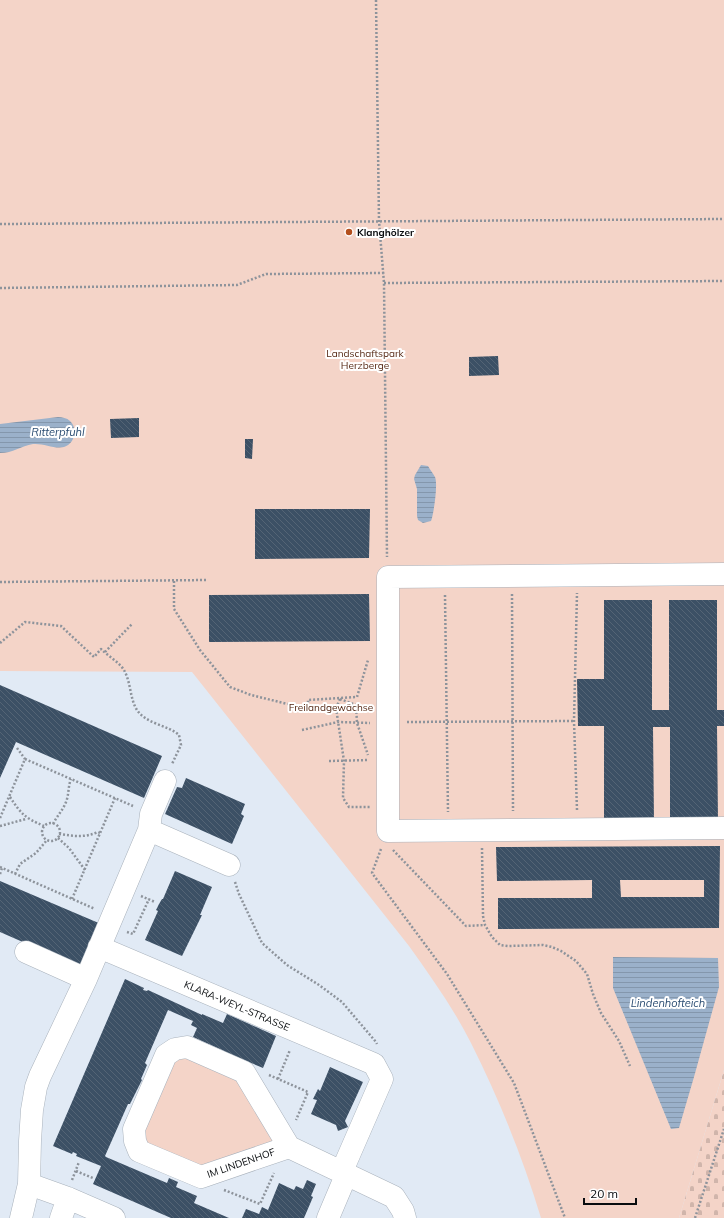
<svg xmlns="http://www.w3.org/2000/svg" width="724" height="1218" viewBox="0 0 724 1218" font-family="Mulish,sans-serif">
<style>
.green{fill:#f4d4c8}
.cemetery{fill:url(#cemetery-stones)}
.water{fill:url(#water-rules)}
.building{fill:url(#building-back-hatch);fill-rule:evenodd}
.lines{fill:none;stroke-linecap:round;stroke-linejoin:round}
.minor-casing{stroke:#a9b2bc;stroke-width:23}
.path{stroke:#8d939b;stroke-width:2.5;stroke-dasharray:2 2;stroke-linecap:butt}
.minor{stroke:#fff;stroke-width:22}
.poi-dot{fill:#b34f1d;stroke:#fff;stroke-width:1.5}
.labels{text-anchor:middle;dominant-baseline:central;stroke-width:4;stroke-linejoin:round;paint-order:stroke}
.poi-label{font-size:10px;font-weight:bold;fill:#090c0f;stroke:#fff;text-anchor:start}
.park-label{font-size:10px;fill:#542713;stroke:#fff}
.street-label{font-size:10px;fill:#090c0f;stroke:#fff}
.water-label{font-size:11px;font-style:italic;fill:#2b4d72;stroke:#fff}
</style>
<defs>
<pattern id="cemetery-stones" width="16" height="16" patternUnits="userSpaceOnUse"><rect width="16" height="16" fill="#f4d4c8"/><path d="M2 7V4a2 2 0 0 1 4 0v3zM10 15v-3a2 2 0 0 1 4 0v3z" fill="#d0b5ab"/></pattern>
<pattern id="water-rules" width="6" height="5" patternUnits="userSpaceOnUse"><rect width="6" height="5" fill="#9bb1ca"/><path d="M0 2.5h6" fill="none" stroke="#8497ac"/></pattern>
<pattern id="building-back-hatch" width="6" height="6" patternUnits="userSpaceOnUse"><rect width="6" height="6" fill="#3c5065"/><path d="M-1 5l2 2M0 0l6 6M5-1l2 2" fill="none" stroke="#546475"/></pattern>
</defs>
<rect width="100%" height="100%" fill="#e1eaf5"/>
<!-- green -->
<path class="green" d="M0 0H724V1070L679 1218H541C523 1158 499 1099 471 1043 454 1009 431 977 409 946L192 672 0 671Z
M180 1055 243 1083 274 1143 205 1170 147 1149 139 1131 164 1069Z"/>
<!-- cemetery -->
<path class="cemetery" d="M724 1070V1218H679Z"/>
<!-- water -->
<path class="water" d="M58 417C62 417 67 418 70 421 78 428 75 444 64 447 54 449 43 443 33 444 21 446 13 453 0 453V424Z
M421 465 428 466C430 470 433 473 435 477 438 484 434 510 432 518L431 521 423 523 418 520 417 516V489L414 479 415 475Z
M613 957 718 958 719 987 694 1077 679 1128 671 1129 613 988Z"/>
<!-- building -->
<path class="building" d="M498 356 499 375 469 376V357Z
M139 418V437L111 438 110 419Z
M245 439H253L252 459 245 458Z
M255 509H370L369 558 255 559Z
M369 594 370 641 209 642V595Z
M604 600H652V710H669V600H717V710H724V726H717L718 822H670V727H653L654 822H604V726H578L577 679H604Z
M0 685 162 756 144 798 16 742 0 778Z
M186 778 245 804 241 814 244 816 232 844 165 814 177 787 182 788Z
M720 846 719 928 498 929V898H592V880L497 881 496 847ZM620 880H704V897H621Z
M175 871 212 887 200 915H202L182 956 145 940 158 911 156 910 159 904 162 899H163Z
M0 881 101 924 82 968 0 932Z
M125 979 144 988 143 990 147 991 148 990 202 1015V1014L223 1023 227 1014 276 1036 263 1068 232 1055 223 1053 224 1051 193 1037 197 1028 191 1025 193 1021 168 1010 145 1063 147 1065 141 1079 142 1080 130 1104H128L105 1156 106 1157 167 1183 169 1178 178 1182 176 1187 197 1196 194 1203 229 1218H171L93 1184 101 1166 76 1156 77 1154 73 1152 72 1154 53 1146Z
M330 1067 363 1082 345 1121 348 1127 338 1131 336 1125 311 1114 317 1100 313 1099 318 1089 320 1091Z
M307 1180 316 1184 311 1196 313 1197 304 1218H242L246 1209 259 1214 262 1207 268 1210 279 1183 294 1190 296 1186 303 1189Z"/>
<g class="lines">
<defs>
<path id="minor" d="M724 574 388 577V831L724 828
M149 830 229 865
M99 947 374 1064 382 1079 342 1171
M26 952 86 979
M289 1147 201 1177 139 1151 135 1141 134 1129 166 1055 175 1049 187 1047 244 1072 289 1147 394 1197 403 1211 405 1218
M29 1184 68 1198 114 1218
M21 1218 29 1184 30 1141 32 1110 36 1087 40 1076 86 979 149 830 151 814 165 781
M61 1218 68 1198
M328 1218 347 1173"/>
</defs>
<!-- minor casing -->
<use href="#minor" class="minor-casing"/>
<!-- path -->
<path class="path" d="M376 0 379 221 384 283 387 557
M0 224 724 219
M384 283 724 281
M0 288 237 285 266 274 384 273
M174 581V609L200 650 230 687 251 695 308 709
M0 582 208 580
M512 594 513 811
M445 595 448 812
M0 643 25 622 61 626 94 657 101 649C108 656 121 663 125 672 131 684 130 699 137 710 146 724 168 725 179 735L181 745 172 764
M105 652 132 624
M340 699 336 708 308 709V700L357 697 368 660
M340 699 356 705 357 723 368 755
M336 708 344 761 343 798 349 807H370
M407 722 574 721
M302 730 338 722 370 723
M17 748 25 759
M329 761 369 760
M10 797C21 814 25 818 44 826
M577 810 574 721 577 593
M0 818 25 759 133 806
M42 832a9 9 0 1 1 18 0a9 9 0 1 1-18 0Z
M53 824C57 816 63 810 66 802 69 795 68 786 71 779
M0 826 26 819
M59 834C73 836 85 838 98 832L100 833
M58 838 69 848 85 870
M482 848 483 916 485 925 492 937 500 945 508 946 543 945 552 947 561 951 576 961 587 974 593 994 601 1013 619 1041 630 1066
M381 849 372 873 447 974 514 1083 565 1218
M393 850 466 926 485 925
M0 867 95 909
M0 874 2 868
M15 874 20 864 36 853 47 840
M235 882 239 894 262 943 287 965 319 985 342 1002 376 1042 377 1044
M141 896 155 902
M72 899 115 798
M127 932 133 934 149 899
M269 1075 308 1092 296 1120
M278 1079 290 1050
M76 1171 93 1178
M72 1180 79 1162
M224 1190 260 1204 274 1173
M695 1218 724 1129"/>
<!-- minor -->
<use href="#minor" class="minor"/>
</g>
<!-- markers -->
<circle class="poi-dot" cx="349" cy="232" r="4"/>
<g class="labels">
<!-- poi labels -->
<g class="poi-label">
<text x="357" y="232">Klanghölzer</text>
</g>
<!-- park labels -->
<g class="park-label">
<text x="365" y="353">Landschaftspark<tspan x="365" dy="12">Herzberge</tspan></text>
<text x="331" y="707">Freilandgewächse</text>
</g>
<!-- street labels -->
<g class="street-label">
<text transform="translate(237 1006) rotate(23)">KLARA-WEYL-STRASSE</text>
<text transform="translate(241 1163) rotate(-19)">IM LINDENHOF</text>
</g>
<!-- water labels -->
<g class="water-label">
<text x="58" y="432">Ritterpfuhl</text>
<text x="668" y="1003">Lindenhofteich</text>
</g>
</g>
<!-- scale -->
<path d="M584 1198v6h52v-6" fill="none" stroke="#090c0f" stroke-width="2"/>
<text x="590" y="1198" font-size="12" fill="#090c0f" stroke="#ffffff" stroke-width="3" paint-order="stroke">20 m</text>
</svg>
